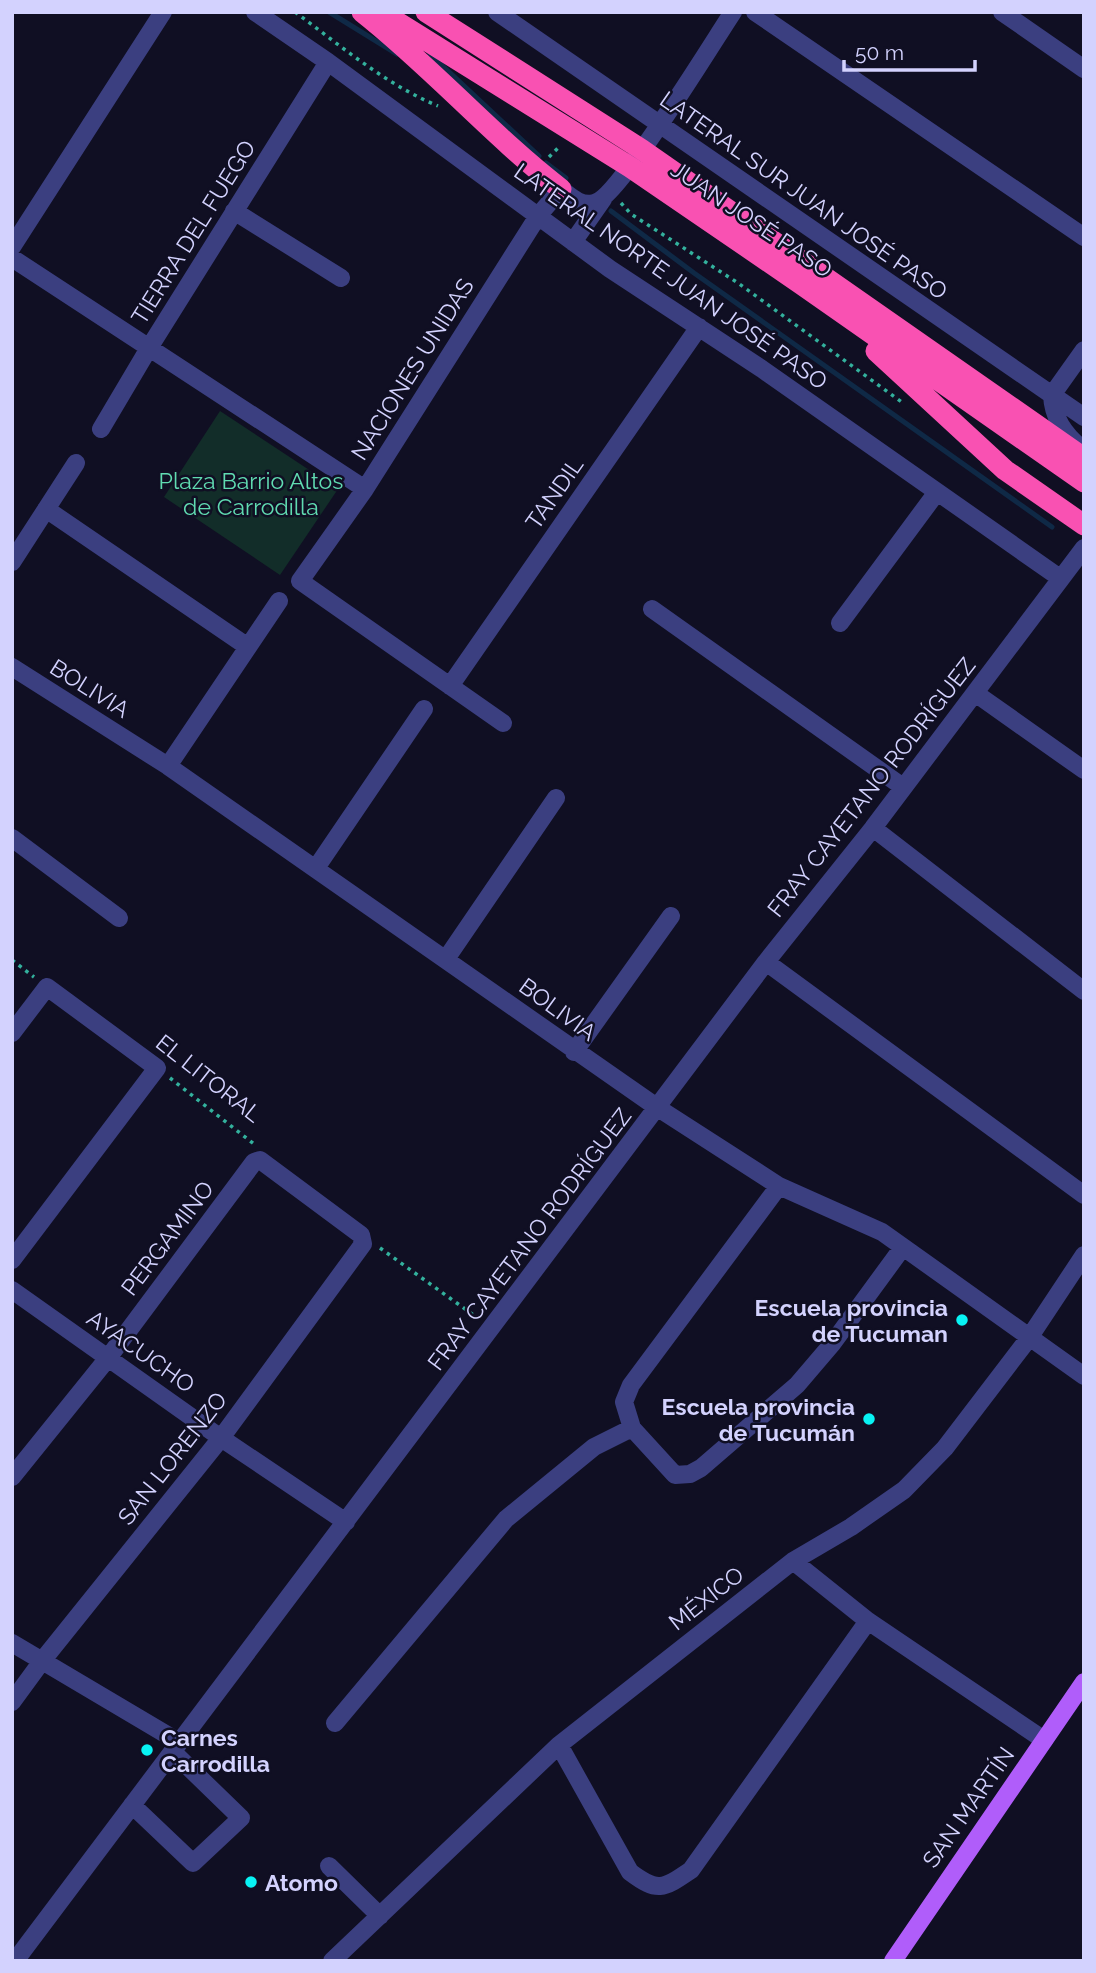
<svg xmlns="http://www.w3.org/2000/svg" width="1096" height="1973" viewBox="0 0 1096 1973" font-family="Raleway,sans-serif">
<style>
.green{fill:#122d29}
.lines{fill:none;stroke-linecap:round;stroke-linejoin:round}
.stream{stroke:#0f2946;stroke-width:5}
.path{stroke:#33b19d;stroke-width:3.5;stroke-dasharray:3.5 5;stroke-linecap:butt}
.minor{stroke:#3b3f80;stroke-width:18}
.major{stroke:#b05dfa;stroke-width:18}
.highway{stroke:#f951b2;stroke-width:21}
.poi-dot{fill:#08f3f4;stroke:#100f23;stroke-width:2.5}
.labels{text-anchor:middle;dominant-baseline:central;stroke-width:5;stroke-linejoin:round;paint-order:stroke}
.street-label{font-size:23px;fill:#d3d2fe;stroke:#100f23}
.park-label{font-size:23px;fill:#60dbb1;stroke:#100f23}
.poi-label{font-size:23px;font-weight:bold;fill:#d3d2fe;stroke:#100f23;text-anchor:end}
</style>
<rect width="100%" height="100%" fill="#100f23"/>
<!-- green -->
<path class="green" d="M220 411 338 489 280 575 164 497Z"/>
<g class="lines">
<!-- stream -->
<path class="stream" d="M329 12 397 54
M430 54 539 156
M546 163 566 178
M611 211 694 273 1052 527"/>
<!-- path -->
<path class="path" d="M295 12C341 46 385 84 438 106
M549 157 561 145
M621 203 631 214 738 283 903 403
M12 960 34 977
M170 1078 254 1144
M380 1248 479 1319"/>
<!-- minor -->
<path class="minor" d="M255 12 328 62 610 269 762 369 1060 578
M497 12 1084 417
M755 12 1084 237
M1002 12 1084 69
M234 211 341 278
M573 242 603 199
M12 247 163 12
M12 258 365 489
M1052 395C1053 418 1064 434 1081 448
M1052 395 1084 350
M101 429 149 348 328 62
M46 509 248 647
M12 562 76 463
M652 609 903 787
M840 623 937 492
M12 667 168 766 658 1108 779 1186 882 1232 1084 1376
M450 686 699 327
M975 693 1084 770
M503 723 300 581 365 489 538 216 561 189C570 196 581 207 594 203 618 198 713 42 733 12
M168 766 279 601
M873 828 1084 991
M12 838 119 918
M316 868 424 709
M446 959 556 798
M766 962 1084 1195
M12 1033 47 987 157 1068 12 1260
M574 1052 671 916
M779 1186 631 1385 624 1402 632 1428 675 1475 690 1474 701 1468 797 1385 832 1344 903 1247
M12 1290 221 1438 346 1522
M12 1477 108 1358 254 1162 260 1160 361 1235 363 1244 221 1438 42 1661 12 1702
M793 1561 868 1621 1044 1740
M12 1643 179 1742
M335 1723 506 1519 594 1447 632 1428
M559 1745 630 1872C658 1893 663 1889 691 1870L868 1621
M132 1805 193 1863 241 1818 173 1752
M329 1866 380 1916
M15 1961 766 962 873 828 1084 548
M332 1961 559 1745 793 1561 851 1527 904 1490 945 1448 1029 1338 1084 1255"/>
<!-- major -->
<path class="major" d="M893 1961 1084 1682"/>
<!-- highway -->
<path class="highway" d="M362 12C432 67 491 135 561 189
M381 12 630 167 801 284 1084 482
M426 12 641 149 1084 458
M876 351 1005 470 1084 525"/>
</g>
<!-- markers -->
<g class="poi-dot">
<circle cx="962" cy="1320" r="7"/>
<circle cx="869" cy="1419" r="7"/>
<circle cx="147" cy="1750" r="7"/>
<circle cx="251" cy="1882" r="7"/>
</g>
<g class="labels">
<!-- street labels -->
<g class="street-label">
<text transform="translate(804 195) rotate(35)">LATERAL SUR JUAN JOSÉ PASO</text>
<text transform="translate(752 219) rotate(34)">JUAN JOSÉ PASO</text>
<text transform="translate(193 232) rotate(-58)">TIERRA DEL FUEGO</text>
<text transform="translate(671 276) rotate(35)">LATERAL NORTE JUAN JOSÉ PASO</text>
<text transform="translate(412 369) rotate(-58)">NACIONES UNIDAS</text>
<text transform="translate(554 493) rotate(-55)">TANDIL</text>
<text transform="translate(90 688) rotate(32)">BOLIVIA</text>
<text transform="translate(871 787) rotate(-52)">FRAY CAYETANO RODRÍGUEZ</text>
<text transform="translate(558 1009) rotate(36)">BOLIVIA</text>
<text transform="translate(209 1078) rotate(38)">EL LITORAL</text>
<text transform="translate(167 1238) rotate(-53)">PERGAMINO</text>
<text transform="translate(529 1239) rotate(-53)">FRAY CAYETANO RODRÍGUEZ</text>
<text transform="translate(141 1351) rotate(35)">AYACUCHO</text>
<text transform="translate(172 1458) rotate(-52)">SAN LORENZO</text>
<text transform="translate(706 1598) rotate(-38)">MÉXICO</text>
<text transform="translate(968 1807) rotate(-55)">SAN MARTÍN</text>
</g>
<!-- park labels -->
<g class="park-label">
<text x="251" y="480">Plaza Barrio Altos<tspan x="251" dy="26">de Carrodilla</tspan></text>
</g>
<!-- poi labels -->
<g class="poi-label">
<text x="948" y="1307">Escuela provincia<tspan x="948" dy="26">de Tucuman</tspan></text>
<text x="855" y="1406">Escuela provincia<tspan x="855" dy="26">de Tucumán</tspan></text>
<text x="161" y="1737" text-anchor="start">Carnes<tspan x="161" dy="26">Carrodilla</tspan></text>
<text x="265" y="1882" text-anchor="start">Atomo</text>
</g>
</g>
<!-- border -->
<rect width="1096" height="1973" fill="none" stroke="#d3d2fe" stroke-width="28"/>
<!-- scale -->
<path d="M844 60v10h131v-10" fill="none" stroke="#d3d2fe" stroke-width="3.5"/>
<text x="855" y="60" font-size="21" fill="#d3d2fe" stroke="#100f23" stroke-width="5" paint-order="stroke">50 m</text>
</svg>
